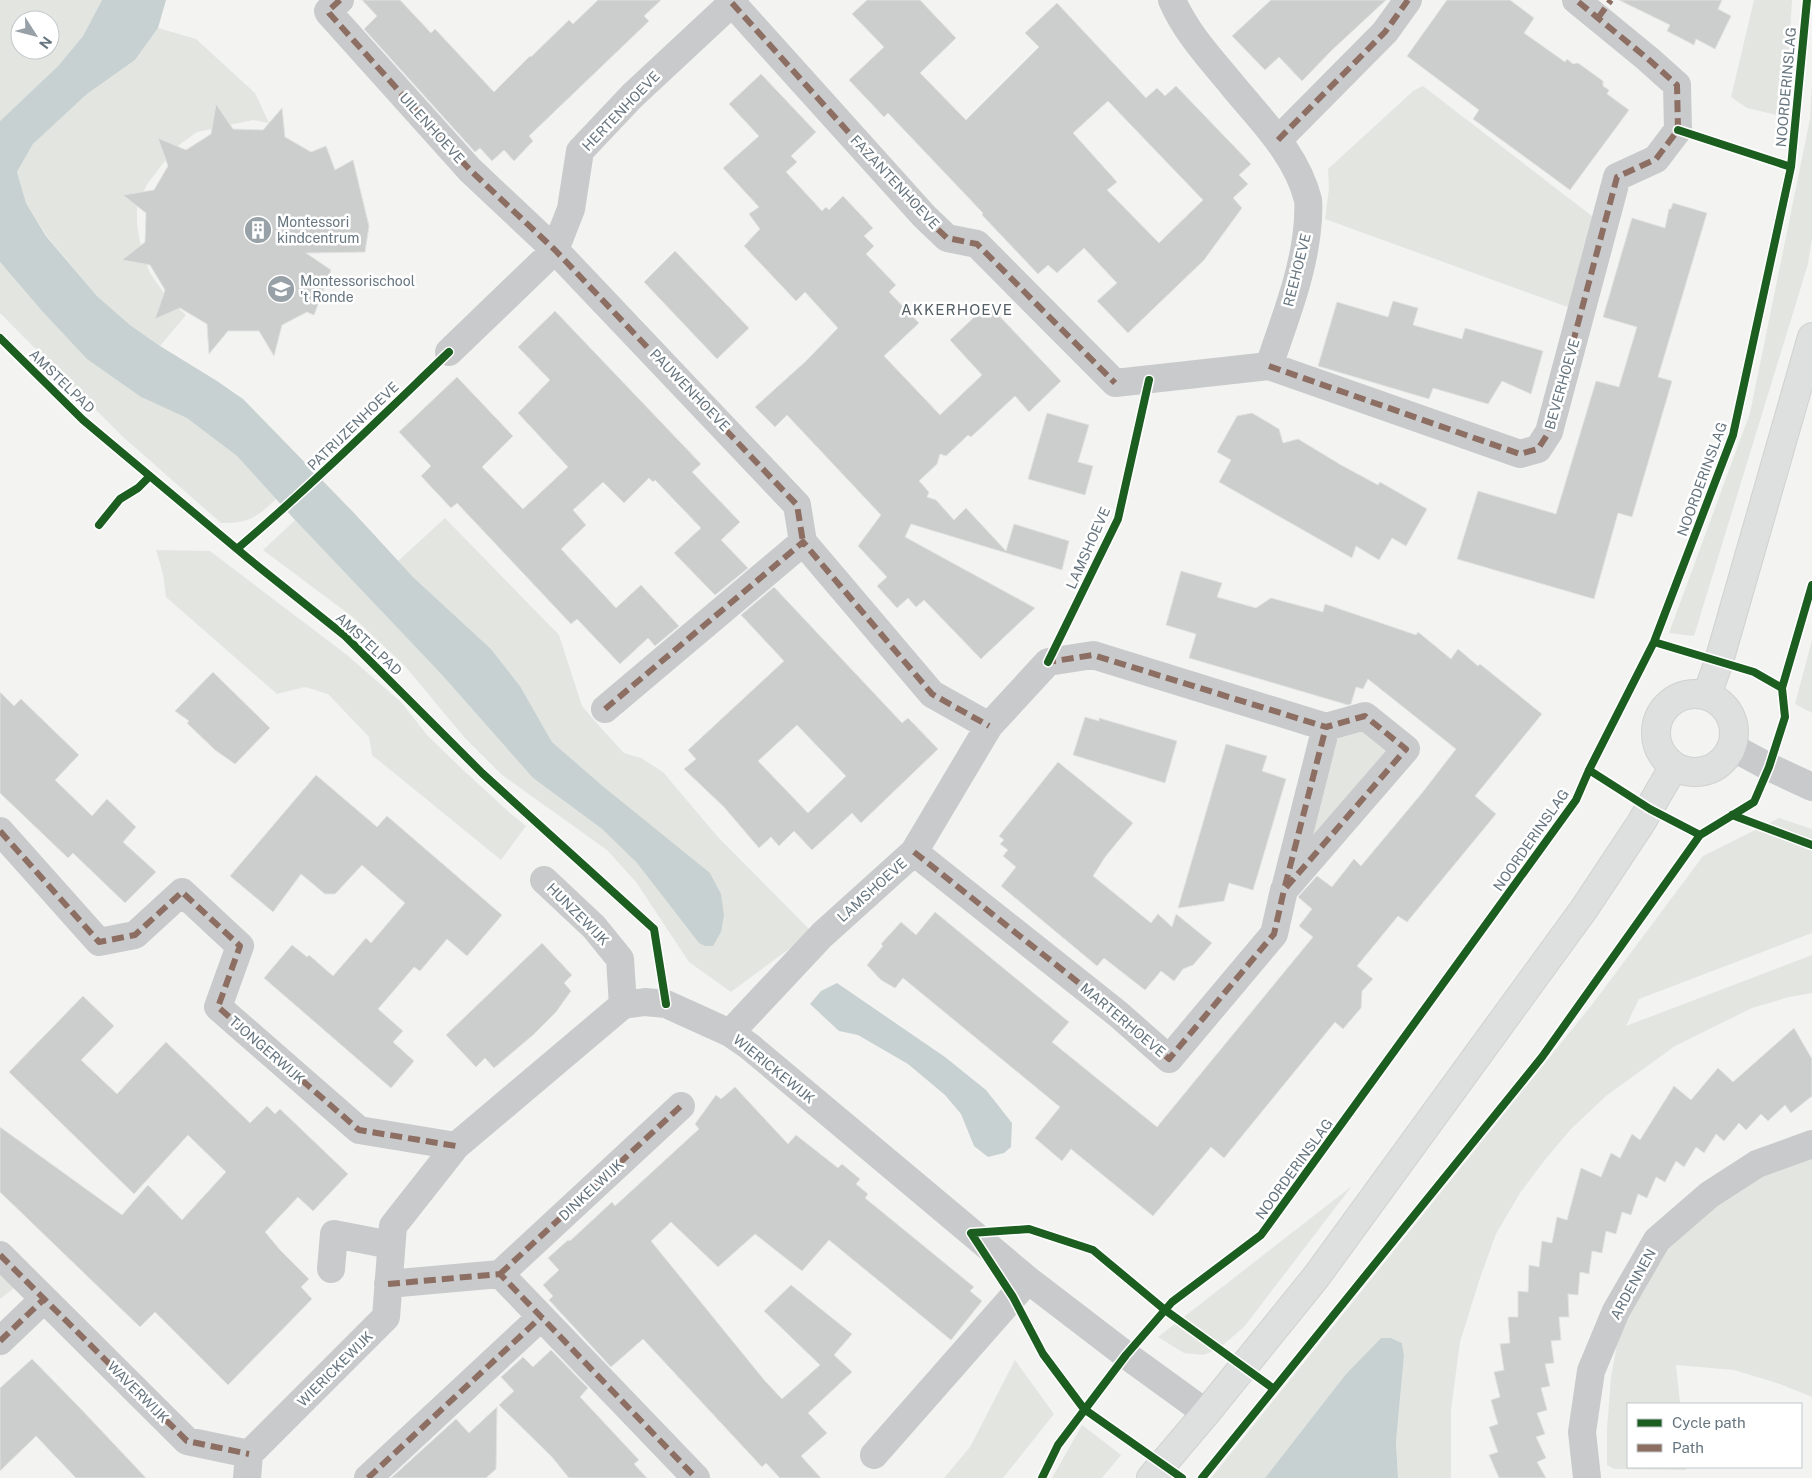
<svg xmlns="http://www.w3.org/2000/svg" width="1812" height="1478" viewBox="0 0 1812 1478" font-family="'Public Sans',sans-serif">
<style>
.green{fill:#e3e6e0;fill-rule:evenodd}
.water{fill:#c8d1d2}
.building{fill:#cccdcd;stroke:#e2e2e2;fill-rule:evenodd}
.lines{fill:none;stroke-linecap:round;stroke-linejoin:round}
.major-casing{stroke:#d0d1d1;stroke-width:30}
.minor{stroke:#c9cacb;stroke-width:28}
.major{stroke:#dedfdf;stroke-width:28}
.quiet{stroke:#8d6e63;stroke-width:6;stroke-dasharray:12 6;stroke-linecap:butt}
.cycleway-casing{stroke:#fff;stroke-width:11}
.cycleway{stroke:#1b5e20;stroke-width:8}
.labels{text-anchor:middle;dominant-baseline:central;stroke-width:5;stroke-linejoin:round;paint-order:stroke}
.street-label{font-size:14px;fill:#66757f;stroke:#fff}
.poi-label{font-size:14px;fill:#66757f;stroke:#fff;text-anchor:start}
.neighbourhood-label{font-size:15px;letter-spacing:1px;fill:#535e65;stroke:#fff}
</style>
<rect width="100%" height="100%" fill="#f3f3f2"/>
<!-- green -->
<path class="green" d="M0 0H102L83 36 58 66 0 121ZM20 20H50V50H20Z
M1754 0H1792L1785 117 1747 108 1731 97Z
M158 28 196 39 255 93 269 123 253 120 197 132 175 148 148 183 137 204V224L142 252 150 273 168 299 186 315 160 346 130 325 97 296 47 236 26 203 17 172 33 144 87 94 135 60Z
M1812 82V239L1808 264 1694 636 1669 633 1750 413 1810 119Z
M1423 86 1601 223 1573 309 1325 219 1329 188 1328 169 1413 91Z
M0 262 42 311 141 397 188 418 237 456 276 499C256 518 249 523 221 523L122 436 0 313Z
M445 518 559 635 582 706 602 729 624 753 641 758 663 772 717 836 812 932 731 992 689 962 636 882 607 850 502 775 464 737 405 666 354 618 263 550 295 520 443 676 533 778 602 829 637 863 605 788 552 742 520 686 491 649 413 577 398 561Z
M156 550 210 551 347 655 401 702 427 735 462 769 510 813 526 826 501 860 372 755 369 737 328 694 305 687 277 694 166 597 163 574Z
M1812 640V713L1795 704Z
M1365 716 1406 749 1284 890 1326 727Z
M1779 818 1812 829V933L1639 999 1626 1026 1812 955V993L1789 997 1752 1008 1675 1046 1606 1096 1571 1129 1544 1161 1520 1193 1496 1234 1480 1278 1460 1342 1451 1410V1478H1398L1396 1442 1404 1356 1402 1343 1391 1338H1381L1346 1374 1265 1478H1211L1594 1002 1703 856Z
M1812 1155V1397L1780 1384 1734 1370 1676 1365 1680 1404H1628V1467H1685L1686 1470 1614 1469 1607 1465V1429L1611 1377 1617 1344 1628 1311 1657 1260 1681 1231 1740 1185Z
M1352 1186 1244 1327 1217 1350 1203 1355 1184 1353 1158 1337Z
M0 1266 19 1284 0 1299Z
M1015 1360 1054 1414 1003 1478H944L970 1447Z
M1082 1425 1121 1455 1102 1478H1052Z"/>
<!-- water -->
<path class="water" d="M102 0H166L158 28 135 60 87 94 33 144 17 172 26 203 46 236 97 296 130 325 160 346 217 381 243 399 355 514 413 577 491 649 520 686 552 742 605 788 710 873 721 894 724 915 721 932 713 946H705L699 943 637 863 602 829 533 778 443 676 295 520 237 456 187 418 141 397 87 359 42 311 0 262V121L58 66 83 36Z
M837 983 945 1057 986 1090 1012 1123 1011 1147 1004 1153 988 1157 974 1146 961 1114 945 1095 908 1064 858 1035 839 1031 810 1004 821 991Z
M1381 1338H1391L1402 1343 1404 1356 1396 1442 1398 1478H1265L1346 1374Z"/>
<!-- building -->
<path class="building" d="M362 0H400L431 33 435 29 494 92 530 56 531 57 569 20 573 24 598 0H661L644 16 649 21 529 136 533 141 514 161 504 150 492 161 480 148 475 152 364 29 377 16Z
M867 0H920L956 38 920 73 966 120 1039 47 1025 33 1057 3 1146 98 1157 88 1165 96 1176 86 1251 164 1239 175 1248 184 1233 198 1242 208 1204 260 1128 333 1097 301 1117 283 1084 248 1057 273 1048 265 1038 274 982 215 983 213 888 113 884 117 849 80 884 47 852 14ZM1108 101 1203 200 1159 243 1107 190 1117 182 1073 133Z
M1271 0H1386L1332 50 1302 81 1279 57 1265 70 1232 36Z
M1447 0H1510L1534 18 1524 33 1565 62 1567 59 1573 64 1578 63 1603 81V86L1609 90 1607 94 1629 110 1570 190 1473 119 1479 110 1407 56Z
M1619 0H1722L1718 9 1731 16 1715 49 1696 39 1694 45 1667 31 1670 25Z
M761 74 816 132 791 156 797 162 786 172 822 211 826 207 829 210 843 196 873 228 864 236 874 246 866 254 896 285 889 292 919 323 884 356 940 415 982 375 950 340 988 304 1061 381 1029 412 1015 396 971 437 968 435 946 456 940 454 937 464 919 481 929 492 927 497 936 500 954 520 966 508 1006 551 1014 524 1069 541 1062 570 911 524 905 537 1035 608 981 659 924 600 916 607 908 598 897 608 877 586 887 577 858 546 881 515 787 415 775 427 755 407 806 361 838 328 805 292 796 301 744 246 760 229 749 214 759 207 723 168 759 136 729 104Z
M216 104 233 129 263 130 282 108 285 137 311 152 326 146 335 170 353 160 369 226 365 252 306 253 331 270 314 315 307 312 282 325 274 356 259 331H228L209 354 207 324 180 308 155 319 165 290 150 265 122 260 145 242 146 213 123 195 154 190 168 166 158 138 186 150 211 134Z
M1673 203 1707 213 1658 377 1672 381 1632 517 1618 513 1594 599 1457 559 1478 491 1556 514 1596 381 1619 387 1637 327 1603 317 1632 218 1665 228 1669 209H1671Z
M675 251 749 328 717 359 644 282Z
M1393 301 1418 308 1413 325 1462 339 1465 328 1543 351 1531 394 1502 381 1488 404 1433 388 1429 399 1318 366 1337 302 1388 317Z
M555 311 701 464 692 472 740 522 721 540 748 568 715 595 674 553 701 528 655 480 653 482 649 478 624 503 603 482 573 510 586 525 561 549 616 608 641 585 679 626 655 646 648 638 620 664 577 619 571 624 457 503 451 508 421 476 431 466 399 432 457 377 513 436 482 467 523 509 568 467 518 413 550 380 518 347Z
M1047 413 1089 425 1078 462 1093 466 1085 495 1028 479Z
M1252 413 1279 429 1283 443 1298 439 1341 465 1378 485 1380 482 1427 509 1406 546 1392 538 1379 560 1356 546 1352 558 1219 482 1231 460 1217 452 1237 416Z
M1181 571 1222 583 1217 597 1256 608 1271 598 1323 612 1325 604 1416 635 1418 632 1451 659 1458 649 1478 666 1480 664 1542 714 1475 796 1496 814 1407 922 1398 916 1357 966 1373 979 1362 991 1361 1008 1343 1029 1335 1022 1224 1158 1211 1147 1153 1216 1071 1149 1062 1161 1035 1138 1060 1107 903 978 895 988 881 980 867 965 883 946 881 944 901 922 916 935 935 912 1069 1022 1052 1042 1157 1127 1313 937 1299 926 1312 909 1298 897 1317 876 1332 887 1354 859 1361 866 1422 793 1456 749 1368 679 1363 689 1356 687 1351 704 1348 705 1189 658 1196 634 1166 625Z
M774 587 902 723 908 718 938 749 861 823 852 813 812 850 794 831 779 846 771 837 759 848 724 807 684 769 696 759 688 750 784 661 741 615ZM797 725 846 776 808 813 758 761Z
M213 672 270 728 235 764 215 750 187 723 189 721 175 711Z
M0 692 14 706 21 699 79 755 55 780 92 816 107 799 136 827 123 842 156 872 125 903 73 853 68 858 0 793Z
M1085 717 1099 721V718L1177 741 1165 783 1073 755Z
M1226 744 1267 756 1262 771 1286 779 1260 867 1253 890 1229 883 1224 901 1178 908Z
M1058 762 1133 823 1105 857 1093 876 1151 923 1158 914 1172 927 1176 914 1212 943 1193 965 1183 969 1174 981 1161 971 1145 990 1104 958 1097 966 1001 886 1016 867 1003 856 1008 850 1000 844 1004 840 999 836Z
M316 775 377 827 387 816 502 915 467 956 447 939 420 971 414 967 378 1009 403 1031 393 1042 414 1061 391 1088 264 978 292 945 307 957 309 955 333 976 366 938 371 943 405 903 362 865 335 894H325L301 874 273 912 230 876Z
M542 943 572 975 564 983 571 991 556 1012 533 1035 494 1068 485 1058 476 1067 446 1035Z
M83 996 114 1026 81 1060 117 1094 166 1042 250 1123 267 1106 275 1114 280 1109 348 1174 313 1211 298 1197 265 1232 280 1250 309 1279 301 1287 312 1299 228 1385 155 1312 140 1327 0 1192V1127L122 1215 148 1185 182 1220 226 1172 188 1135 134 1194 9 1072Z
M1794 1028 1812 1059V1096L1791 1113 1785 1105 1768 1121 1761 1114 1746 1130 1739 1123 1724 1141 1716 1134 1704 1153 1696 1147 1684 1167 1676 1161 1665 1182 1656 1177 1647 1198 1638 1194 1631 1215 1622 1212 1616 1234 1606 1231 1602 1253 1592 1251 1589 1274 1580 1272 1578 1295 1568 1294 1569 1317H1559L1561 1340 1551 1341 1554 1363 1545 1364 1550 1386 1541 1388 1547 1410 1537 1413 1545 1434 1536 1437 1546 1458 1537 1462 1546 1478H1499L1489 1455 1498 1452 1489 1427 1498 1424 1491 1400 1500 1397 1494 1372 1504 1370 1500 1344 1510 1343 1508 1317H1518V1291L1528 1292 1529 1265 1539 1267 1542 1241 1552 1243 1557 1217 1567 1220 1581 1168 1601 1177 1611 1153 1620 1158 1632 1134 1640 1140 1674 1086 1691 1100 1718 1068 1733 1082Z
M735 1087 788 1144 796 1135 838 1168 842 1164 860 1179 856 1184 868 1194 865 1198 974 1287 970 1291 982 1301 951 1340 829 1240 802 1271 755 1234 718 1267 671 1222 651 1241 765 1381 782 1399 820 1365 764 1311 791 1285 852 1334 834 1355 852 1372 808 1413 827 1433 801 1456 821 1478H780L766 1463 762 1467 643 1339 611 1367 549 1300 553 1296 543 1285 559 1270 548 1258 568 1240 570 1241 612 1202 615 1206 699 1129 695 1124 716 1095 721 1099Z
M551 1350 588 1388 580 1397 639 1460 634 1464 647 1478H569L552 1457 499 1405 514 1391 501 1377 523 1357 533 1367Z
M32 1359 80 1408 146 1478H76L36 1436 0 1471V1388Z
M497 1407 496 1469 486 1478H391L456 1419 469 1433Z"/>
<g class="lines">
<defs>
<path id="major" d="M1656 733a39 39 0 1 1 78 0a39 39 0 1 1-78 0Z
M1707 695 1719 661 1812 337
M1151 1478 1206 1413 1316 1277 1584 909 1641 823 1674 766"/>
</defs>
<!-- major casing -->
<use href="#major" class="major-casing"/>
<!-- minor -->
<path class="minor" d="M340 0 328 11 329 13 470 170 555 250 797 505 803 542
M732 3 924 216 947 238 977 244 1115 383 1269 366C1285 318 1305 270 1308 219 1308 213 1309 206 1308 200 1297 155 1262 121 1233 86 1211 59 1186 33 1172 0
M1278 140 1385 32 1408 0
M449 352 555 250 571 209 580 151 632 96 735 0
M1269 366 1520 454 1538 449 1549 432 1617 177 1656 159 1678 130 1677 85 1648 59 1576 0
M605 709 803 542 932 694 989 726
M1732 747 1769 767 1812 787
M0 831 99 942 135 935 182 892 240 946 218 1007 359 1130 456 1146
M544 880 594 927 620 959 623 1005
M1286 885 1326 727
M730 1033 822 935 914 852 989 726 1048 662 1093 655 1326 727 1365 716 1406 749 1284 890 1274 934 1169 1059 1118 1014 914 852
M0 1255 187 1441 249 1454
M331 1269 334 1234 391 1245
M500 1274 681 1106
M388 1284 500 1274 696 1478
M0 1341 44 1299
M874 1455 1028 1280
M247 1478 249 1454 386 1317 393 1226 456 1146 623 1005 645 1002 666 1004 730 1033 749 1046 1028 1280 1126 1355 1206 1413
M368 1478 541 1317
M1587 1478 1582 1432 1591 1371 1616 1311 1657 1240 1709 1195 1757 1164 1812 1144"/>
<!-- major -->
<use href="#major" class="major"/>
<!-- quiet -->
<path class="quiet" d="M340 0 328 11 329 13 470 170 555 250 797 505 803 542
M732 3 924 216 947 238 977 244 1115 383
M1598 18 1611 0
M1278 140 1385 32 1408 0
M1269 366 1520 454 1538 449 1549 432 1617 177 1656 159 1678 130 1677 85 1648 59 1576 0
M605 709 803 542 932 694 989 726
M0 831 99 942 135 935 182 892 240 946 218 1007 359 1130 456 1146
M914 852 1118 1014 1169 1059 1274 934 1284 890 1406 749 1365 716 1326 727 1093 655 1048 662
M1285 886 1326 727
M0 1255 187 1441 249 1454
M500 1274 681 1106
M388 1284 500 1274 696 1478
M0 1341 44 1299
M368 1478 541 1317"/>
<defs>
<path id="cycleway" d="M1678 130 1791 167
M0 338 83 420 249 559 345 636 482 773 654 929 666 1004
M99 525 120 499 138 488 150 476
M238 548C311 486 380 418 449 352
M1654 642 1754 672 1782 688
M1048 662 1118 519 1149 380
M1589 770 1650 809 1700 835
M1732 815 1812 845
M1042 1478 1058 1445 1126 1355 1172 1302 1261 1235 1576 800 1589 770 1654 642 1733 435 1791 167 1807 0
M1182 1478 1084 1409 1043 1354 1013 1297 971 1233 1029 1229 1093 1250 1165 1310 1274 1389
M1202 1478 1542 1057 1700 835 1754 802 1769 767 1785 717 1782 688 1812 585"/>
</defs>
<!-- cycleway casing -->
<use href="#cycleway" class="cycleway-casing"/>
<!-- cycleway -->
<use href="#cycleway" class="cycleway"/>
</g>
<!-- icons -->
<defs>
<symbol id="building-disc" viewBox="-11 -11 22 22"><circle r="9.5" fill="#97a1a7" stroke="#fff"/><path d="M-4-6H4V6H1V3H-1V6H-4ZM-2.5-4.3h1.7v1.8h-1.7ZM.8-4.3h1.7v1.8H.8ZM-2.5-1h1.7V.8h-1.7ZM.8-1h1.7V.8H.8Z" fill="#fff"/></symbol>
<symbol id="school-disc" viewBox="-11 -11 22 22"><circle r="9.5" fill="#97a1a7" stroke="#fff"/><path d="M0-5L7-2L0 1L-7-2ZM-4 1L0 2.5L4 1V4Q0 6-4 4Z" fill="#fff"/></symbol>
</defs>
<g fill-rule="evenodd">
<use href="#building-disc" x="242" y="214" width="32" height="32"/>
<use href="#school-disc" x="265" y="273" width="32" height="32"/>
</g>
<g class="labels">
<!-- street labels -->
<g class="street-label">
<text transform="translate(1786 87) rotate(-85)">NOORDERINSLAG</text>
<text transform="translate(621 111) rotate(-46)">HERTENHOEVE</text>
<text transform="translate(432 128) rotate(48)">UILENHOEVE</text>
<text transform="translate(895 182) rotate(47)">FAZANTENHOEVE</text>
<text transform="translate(1297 270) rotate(-76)">REEHOEVE</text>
<text transform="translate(62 381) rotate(44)">AMSTELPAD</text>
<text transform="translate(1562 384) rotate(-74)">BEVERHOEVE</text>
<text transform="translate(690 390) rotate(46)">PAUWENHOEVE</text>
<text transform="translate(353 426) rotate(-44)">PATRIJZENHOEVE</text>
<text transform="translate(1702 479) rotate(-70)">NOORDERINSLAG</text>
<text transform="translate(1088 548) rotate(-66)">LAMSHOEVE</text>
<text transform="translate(369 644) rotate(43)">AMSTELPAD</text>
<text transform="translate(1531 840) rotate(-55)">NOORDERINSLAG</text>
<text transform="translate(872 890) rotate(-42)">LAMSHOEVE</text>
<text transform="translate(578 914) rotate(45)">HUNZEWIJK</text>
<text transform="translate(1123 1020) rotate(40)">MARTERHOEVE</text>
<text transform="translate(267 1050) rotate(41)">TJONGERWIJK</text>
<text transform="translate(774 1069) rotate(39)">WIERICKEWIJK</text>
<text transform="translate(1294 1169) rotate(-54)">NOORDERINSLAG</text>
<text transform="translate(591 1190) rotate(-43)">DINKELWIJK</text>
<text transform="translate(1633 1284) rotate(-61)">ARDENNEN</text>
<text transform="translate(335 1369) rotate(-45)">WIERICKEWIJK</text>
<text transform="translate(138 1392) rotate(45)">WAVERWIJK</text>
</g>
<!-- poi labels -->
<g class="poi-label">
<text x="277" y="222">Montessori<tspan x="277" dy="16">kindcentrum</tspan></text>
<text x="300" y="281">Montessorischool<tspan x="300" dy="16">'t Ronde</tspan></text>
</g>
<!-- neighbourhood labels -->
<g class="neighbourhood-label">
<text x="957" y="309">AKKERHOEVE</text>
</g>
</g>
<!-- legend -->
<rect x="1627" y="1403" width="175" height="65" fill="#ffffff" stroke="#c2c8cc"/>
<rect x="1637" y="1419" width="25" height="8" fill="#1b5e20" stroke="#c2c8cc"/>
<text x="1672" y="1428" font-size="15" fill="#66757f">Cycle path</text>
<rect x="1637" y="1444" width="25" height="8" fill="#8d6e63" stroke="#c2c8cc"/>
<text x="1672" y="1453" font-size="15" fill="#66757f">Path</text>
<!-- north arrow -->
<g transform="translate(35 35) rotate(126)"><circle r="24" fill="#ffffff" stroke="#c2c8cc"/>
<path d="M0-4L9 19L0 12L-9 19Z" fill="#97a1a7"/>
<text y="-8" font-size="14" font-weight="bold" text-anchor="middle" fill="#66757f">N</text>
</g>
</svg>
